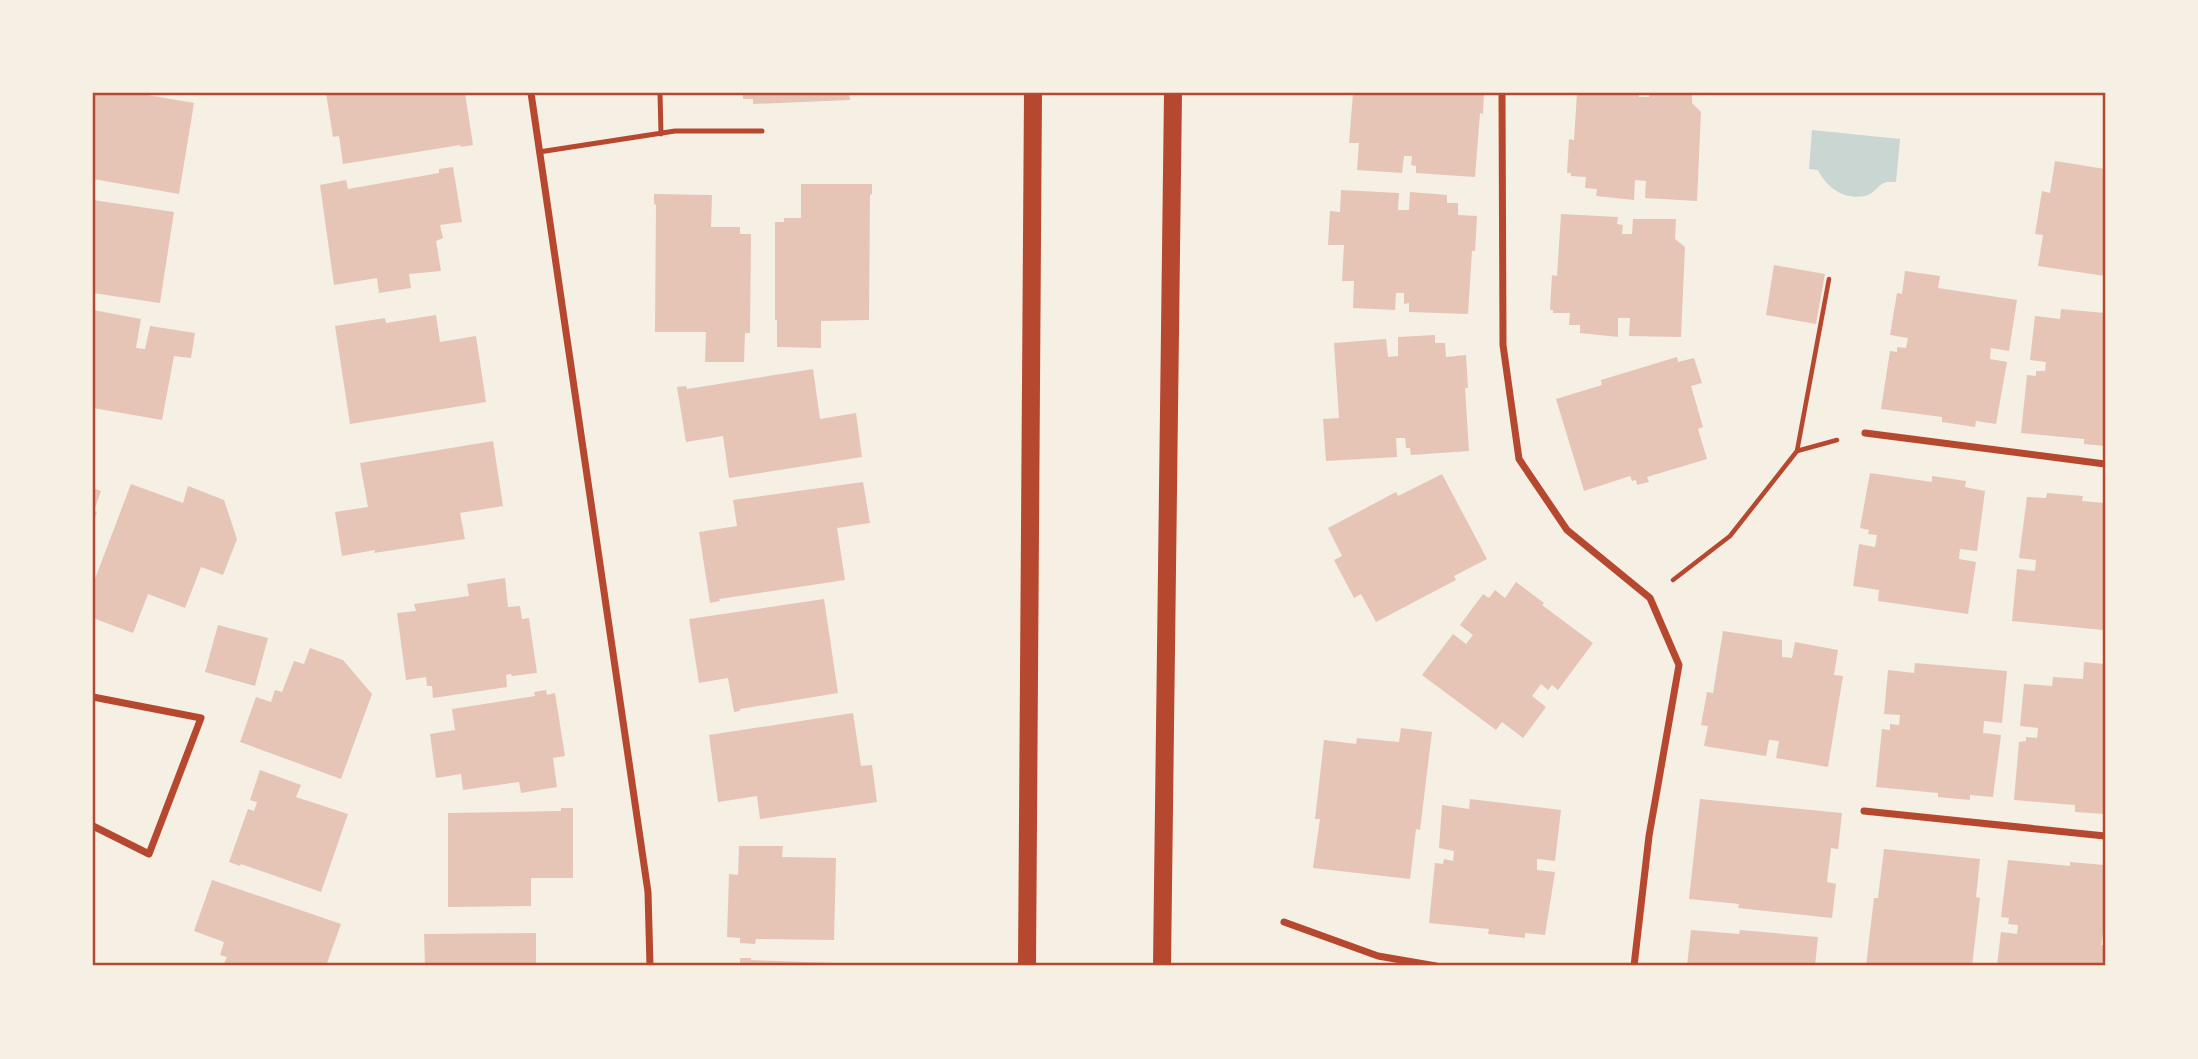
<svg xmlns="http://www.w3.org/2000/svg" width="2198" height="1059" viewBox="0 0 2198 1059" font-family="'Zilla Slab',serif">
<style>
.water{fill:#c9d6d2}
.building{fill:#e6c5b7}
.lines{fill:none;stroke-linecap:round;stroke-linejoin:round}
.path{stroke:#b5482f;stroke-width:4.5}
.service{stroke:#b5482f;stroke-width:5}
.minor{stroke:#b5482f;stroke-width:7}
.primary{stroke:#b5482f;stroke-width:18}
.neatline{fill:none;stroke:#b5482f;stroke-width:2.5}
</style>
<rect width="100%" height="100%" fill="#f6efe4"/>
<!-- water -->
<path class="water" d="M1812 130 1900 139 1896 182C1892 182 1888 181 1884 183 1877 186 1874 194 1865 196 1844 200 1827 188 1818 170L1809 169Z"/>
<!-- building -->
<path class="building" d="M93 93H136L194 103 179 194 93 179Z
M326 93H440L441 95 465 93 473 145 461 147 460 145 343 164 339 136 333 137Z
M743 93H849L850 100 753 104V99H743Z
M1353 93H1484L1483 114 1480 113 1475 177 1416 173V166L1411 165 1412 156H1404L1402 173 1357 170 1359 143H1349Z
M1577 93H1639V97H1649V93H1692V103L1701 112 1697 201 1645 198 1646 181 1635 180 1634 200 1596 196 1597 189 1585 188 1586 177 1571 176V173H1567L1569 139 1574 140Z
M2055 161 2105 169V276L2038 266 2043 235 2035 234 2042 191 2050 193Z
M453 167 462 222 440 225 443 238 436 241 441 271 409 274 411 288 379 293 377 278 334 285 320 185 346 180 348 189 439 173V169Z
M801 184H872V194L870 195 869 320 821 321V348L777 347V320H775V222H784V218H801Z
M1341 190 1399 193 1398 210H1409L1410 192 1447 195V203H1458V215L1477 216 1475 251H1472L1468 314 1409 312V303L1404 304V293H1396L1395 310 1353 308 1354 281H1342L1344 245H1328L1330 211 1340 212Z
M654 194 712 195 711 227H740V234H751L750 333H745L744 362H705L706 332H655L656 205 654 204Z
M93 200 174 212 160 303 93 293Z
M1561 214 1618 217 1617 224 1623 225 1622 234H1632L1633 219H1676L1675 239 1685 247 1681 337 1629 336 1630 318H1618V337L1580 333V325H1569L1570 313H1553V310H1550L1552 275 1557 276Z
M1774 265 1825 274 1816 324 1766 315Z
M1905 271 1940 276 1938 288 2017 300 2009 351 1991 348 1990 359 2007 362 1996 424 1976 421 1975 427 1942 422V417L1881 409 1890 351 1897 352V347L1906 348 1908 338 1890 335 1897 293 1902 294Z
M2061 309 2105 313V446L2084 444V439L2021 433 2027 375 2036 376V371H2045L2046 362 2030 360 2035 316 2060 319Z
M93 310 141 319 136 348 145 349 150 326 195 333 191 358 174 356 162 420 93 408Z
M436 315 440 342 476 336 486 402 350 424 335 326 385 318 386 323Z
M1435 335V343H1445L1446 357 1466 355 1468 388H1465L1469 451 1411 455 1410 448H1406L1405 438H1396L1397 457 1326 461 1323 419 1339 418 1334 343 1386 339 1388 357 1398 356V337Z
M1677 357 1678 362 1694 358 1702 383 1691 386 1703 427 1698 429 1707 459 1647 477 1649 482 1637 485 1636 480 1632 481 1630 476 1584 491 1556 399 1602 385 1601 380Z
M813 369 820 419 856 413 862 457 729 478 723 436 686 442 677 387 686 386 687 389Z
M493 441 503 506 460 513 465 539 374 553 375 550 342 556 335 512 368 507 360 463Z
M1870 473 1932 482V476L1966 481 1965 487 1985 491 1977 551 1960 549 1959 559 1976 562 1968 614 1878 601 1879 590 1853 586 1859 544 1875 547 1877 535 1868 534 1869 530 1860 528Z
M1442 474 1487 559 1454 576 1456 580 1376 622 1361 594 1354 598 1334 560 1342 556 1328 528 1396 492 1398 496Z
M863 482 870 523 837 528 845 580 719 599 720 601 710 603 699 532 737 526 733 500Z
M131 484 183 503 188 486 224 500 237 539 223 575 201 567 185 608 148 594 133 633 93 618V584Z
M93 488 101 491 94 511 97 512 93 523Z
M2047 493 2083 496 2082 501 2105 503V621L2103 630 2012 621 2017 569 2035 571 2036 560 2019 558 2027 497 2046 498Z
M505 578 508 607 520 606 522 619 529 618 537 673 512 676 511 674 506 675 507 687 433 698 432 686H427L426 677 406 680 397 613 416 611 414 604 469 596 467 584Z
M1516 582 1544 603 1542 605 1593 643 1558 690 1552 685 1548 690 1541 684 1532 696 1546 707 1523 738 1502 722 1496 730 1422 675 1453 634 1466 644 1473 635 1460 625 1483 594 1489 598 1495 590 1505 598Z
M824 599 838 693 740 709V711L734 712 728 678 699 683 689 619Z
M218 625 268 638 255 686 205 672Z
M1723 631 1782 640V657L1792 658 1795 642 1838 650 1834 675 1843 676 1828 767 1776 758 1779 741 1769 740 1766 756 1704 746 1708 726 1701 725 1707 692 1713 693Z
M310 648 343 660 372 694 341 779 240 742 256 697 271 702 275 690 282 692 294 661 304 664Z
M2084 662 2105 664V814L2075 812V805L2014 800 2019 742 2026 741V737L2037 738 2038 728 2020 726 2024 684 2052 686 2053 677 2083 679Z
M1915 663 2007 671 2002 723 1984 721 1983 733 2001 735 1993 797 1970 795V800L1938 797V793L1876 787 1882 729 1890 730V724L1899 725 1900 715 1884 714 1888 670 1914 673Z
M546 690 547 695 555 693 565 756 553 758 557 787 521 793 519 782 463 790 461 774 436 778 430 734 455 730 452 709 535 696 534 692Z
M853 713 861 766 872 765 877 802 760 819 757 796 718 802 709 735Z
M1401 728 1432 732 1420 830 1416 829 1410 879 1313 868 1320 819H1315L1324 740 1356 744 1357 738 1399 742Z
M260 770 301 785 296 797 348 814 321 892 241 864 240 866 229 862 248 809 254 811 257 802 250 800Z
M1470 799 1561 810 1555 861 1537 859V870L1555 872 1545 935 1525 933V938L1488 934 1489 929 1429 923 1435 863 1443 864 1444 859 1453 861 1454 851 1439 848 1442 805 1469 809Z
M1700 799 1842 813 1838 849 1831 848 1827 882 1836 884 1832 918 1738 908 1739 904 1689 899Z
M561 808H573V878H531V906L448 907V813L561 811Z
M739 846H783L782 857 836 858 834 940 756 939 755 944 740 943V938L727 937 729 874 738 875Z
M1884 849 1980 859 1976 897 1980 898 1972 966H1866L1874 898H1878Z
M2008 860 2070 866V862L2105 865V933H2103L2101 945H2105V966H1997L2001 932 2017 934 2018 925 2008 924 2009 918 2001 917Z
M212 880 341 924 326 966H223L227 957 220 955 224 942 194 931Z
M1691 930 1739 934 1740 930 1818 937 1815 966H1687Z
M536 933V966H425L424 934Z
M740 958H751V960L835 963V966H729V963H740Z"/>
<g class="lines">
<!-- path -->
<path class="path" d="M1797 451 1829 279
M1673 580 1730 536 1797 451 1837 440"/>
<!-- service -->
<path class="service" d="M660 93 661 134
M539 152 675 131H762"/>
<!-- minor -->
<path class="minor" d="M531 93 648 892 650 966
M1502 93 1503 345 1519 459 1567 530 1650 598 1679 665 1649 836 1634 966
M1865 433 2105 464
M93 697 201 718 149 854 93 826
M1864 811 2105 836
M1284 922 1378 956 1436 966"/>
<!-- primary -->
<path class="primary" d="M1027 966 1033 93
M1162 966 1173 93"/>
</g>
<!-- border -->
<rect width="2198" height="1059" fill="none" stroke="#f6efe4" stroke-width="189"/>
<rect x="94" y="94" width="2010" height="870" class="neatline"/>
</svg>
